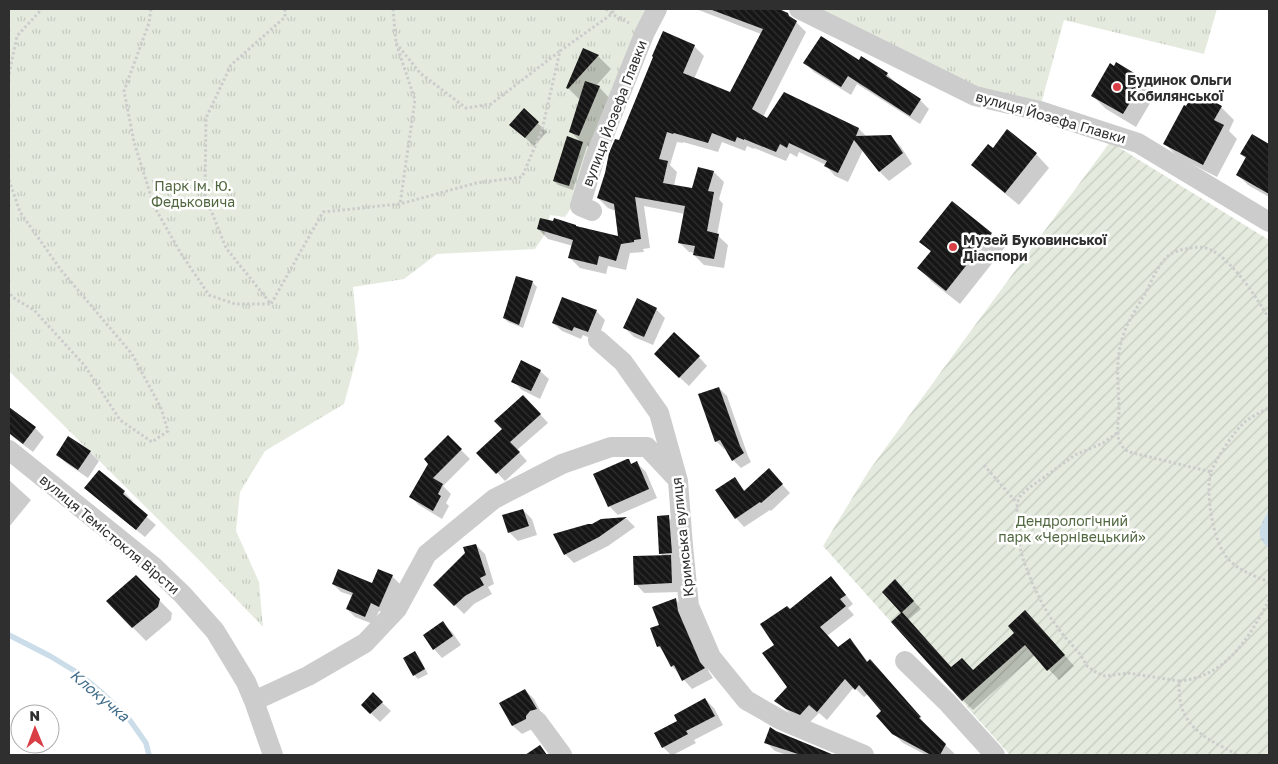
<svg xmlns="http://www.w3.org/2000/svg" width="1278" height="764" viewBox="0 0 1278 764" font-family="'Golos Text',sans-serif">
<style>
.park{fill:url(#park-tufts)}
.garden{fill:url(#garden-furrows)}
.water{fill:url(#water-ripples)}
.shadow{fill:#0003}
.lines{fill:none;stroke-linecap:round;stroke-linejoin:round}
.stream{stroke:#cbdde9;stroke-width:5.5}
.building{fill:url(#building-back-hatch)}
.path{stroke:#ccc;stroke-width:3;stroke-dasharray:2.5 2.5;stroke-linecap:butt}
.minor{stroke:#ccc;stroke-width:20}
.poi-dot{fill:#d93e46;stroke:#fff;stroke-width:2}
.labels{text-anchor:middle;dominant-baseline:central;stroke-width:5;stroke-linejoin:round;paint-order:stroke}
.poi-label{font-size:14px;font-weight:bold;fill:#2f2f2f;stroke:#fff;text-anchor:start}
.street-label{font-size:14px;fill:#2f2f2f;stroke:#fff}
.park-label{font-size:14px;fill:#51673f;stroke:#fff}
.water-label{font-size:15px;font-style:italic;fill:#426d8b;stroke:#fff}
</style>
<defs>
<pattern id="park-tufts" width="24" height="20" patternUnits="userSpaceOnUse" patternTransform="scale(1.25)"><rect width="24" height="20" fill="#e4ebde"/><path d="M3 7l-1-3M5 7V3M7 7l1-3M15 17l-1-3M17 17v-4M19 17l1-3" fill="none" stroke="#c4cabf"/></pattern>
<pattern id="garden-furrows" width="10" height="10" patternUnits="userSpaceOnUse" patternTransform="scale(1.25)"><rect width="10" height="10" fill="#e4ebde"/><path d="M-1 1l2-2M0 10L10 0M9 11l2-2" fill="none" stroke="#c4cabf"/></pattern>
<pattern id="water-ripples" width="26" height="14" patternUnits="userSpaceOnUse" patternTransform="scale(1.25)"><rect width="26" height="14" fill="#cbdde9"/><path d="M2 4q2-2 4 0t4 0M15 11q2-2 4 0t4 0" fill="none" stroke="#afbec8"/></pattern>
<pattern id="building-back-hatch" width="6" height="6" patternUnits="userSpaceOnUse" patternTransform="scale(1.25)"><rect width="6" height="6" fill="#161616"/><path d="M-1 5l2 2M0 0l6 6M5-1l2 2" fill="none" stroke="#303030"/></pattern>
</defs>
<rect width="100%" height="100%" fill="#fff"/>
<!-- park -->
<path class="park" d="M9 9H650L573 205 565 217 550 215 545 234 535 249 437 254 404 279 353 287 359 349 344 404 265 451 240 492 236 531 259 582 263 627 201 562 9 371Z
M813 9H1217L1204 54 1064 20 1041 104 979 90Z"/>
<!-- garden -->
<path class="garden" d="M1110 142 1269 240V755H1010L823 546 868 472 970 332Z"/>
<!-- water -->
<path class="water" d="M1269 511V548C1254 538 1260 523 1269 511Z"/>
<!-- shadow -->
<path class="shadow" d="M696 9H776L788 14 806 32 763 117 768 120 785 94 859 129 867 137H891L901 147 912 164 889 181 880 172 863 150 848 182 835 176 826 166V165L799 152 797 157 790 153 786 161 754 148V149L747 146 745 151 722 142 718 152 683 142V143L677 142 670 165 677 172 674 186 693 190 714 172 724 182 719 199 723 204 717 235 728 245 724 268 704 265 694 255 695 253 689 252 679 242 685 214 644 206 650 248 643 249 644 252 630 253 626 270 608 266 606 274 580 268 570 258 573 246 548 239 538 229 576 226 620 238 616 211 608 208 598 198 619 142 694 46 704 56 694 79 731 94 761 34Z
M583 50 598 56 611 69 596 86 599 87 612 101 592 148 587 146 573 190 558 185 554 181 581 142 570 131 580 100 568 88Z
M859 62 887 74 896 83 920 100 929 109 920 124 857 84 851 95 814 72 805 63Z
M1114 68 1143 80 1156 93 1136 127 1106 109 1092 95Z
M1221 107 1234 120 1229 131 1237 139 1217 177 1178 157 1165 144Z
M524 110 547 132 534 146 520 133Z
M1008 131 1036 154 1049 168 1019 205 986 178 973 165 993 149Z
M1252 135 1269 145V197L1248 185 1237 174 1246 159 1241 154Z
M952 203 991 234 1005 247 960 304 932 282 919 268 932 253 921 242Z
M517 277 533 283 537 287 523 328 508 322 504 318Z
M656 309 665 318 653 345 634 337 625 328Z
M596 311 605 320 597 341 583 335 581 339 562 331 553 323Z
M699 357 707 366 689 386 664 363Z
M540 371 549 379 540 399 522 390 513 381Z
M719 388 727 396 748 456 751 462 741 468 733 460 726 448 724 449 716 441Z
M531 404 548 423 517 450 527 461 505 481 478 453Z
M9 408 35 428 44 437 33 452 9 434Z
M448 437 470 459 443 486 451 494 446 503 449 506 442 519 419 505 410 496Z
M69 438 90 452 99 461 88 478 66 463 57 454Z
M628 460 632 465 637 463 646 472 657 498 618 515 609 506Z
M99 472 124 492 133 501 131 503 156 525 145 537 95 497 86 488Z
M735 479 745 491 777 479 790 493 771 511 770 510 744 527 736 518Z
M9 480 31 500 9 527Z
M523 510 532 519 537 535 518 541 509 532Z
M668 517 677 526 680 592 644 593 636 584 663 556 660 553Z
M627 519 635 527 608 546 574 563 565 554 593 525 601 520Z
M476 545 485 554 494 584 488 587 492 594 474 604 464 614 435 585Z
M392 576 400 584 387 614 379 611 373 624 355 617 347 609 353 596 341 592 333 584 373 585Z
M136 577 172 613 171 620 146 641 107 601Z
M831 578 839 586 853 604 848 608 854 615 827 636 838 648 850 640 858 649 868 662 870 660 879 669 928 727 927 728 954 753V755H926L903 743 893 733 883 711 868 694 864 697 854 687 827 720 819 713 809 723 796 718 785 709 776 701 789 687 776 645 790 611Z
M902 588 921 609 908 620 952 668 973 671 1036 622 1074 666 1059 680 1035 655 973 710 963 700 902 613 883 592Z
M675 599 684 608 687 621 709 672 713 678 692 689 672 666 664 652 658 646Z
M443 623 452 632 461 645 442 658 434 649Z
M415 653 419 657 428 674 418 679 414 675Z
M525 690 534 699 544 718 534 728 522 734 513 726 501 704Z
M373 694 391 711 380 722 362 705Z
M705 699 714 708 723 725 694 740 696 743 673 755H671L663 747 679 721Z
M770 729 831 755H787L775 751 766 742Z"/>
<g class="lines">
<!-- stream -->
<path class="stream" d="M9 635 50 656 78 673 101 692 129 719 146 743 149 755"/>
</g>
<!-- building -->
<path class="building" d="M712 9H779L788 13 789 16 797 21 752 109 767 118 784 92 859 128 856 136 891 135 903 153 879 172 854 140 838 173 824 166 827 161 789 143 787 148 780 144 776 152 744 139V140L737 137 735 142 712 133 708 143 674 133 673 134 667 132 659 159 668 161 663 183 692 188 698 167 714 171 708 191 714 192 707 231 719 234 714 259 693 255 695 246 678 243 685 206 635 197 641 239 634 240V242L621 244 616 261 599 256 597 265 568 258 573 240 537 229 540 218 553 221 554 218 576 225V226L618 236 614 204 597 198 605 173 609 153 615 139 619 140 653 57 652 56 663 31 695 45 683 73 730 92 763 29 712 10Z
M821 36 859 60 861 56 888 73 886 76 921 99 910 116 848 76 841 87 803 63Z
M583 48 599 55 568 89 566 88Z
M1116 62 1144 79 1123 114 1091 96 1110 63 1114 66Z
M585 81 600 86 579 136 569 132Z
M1194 91 1222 106 1214 120 1224 125 1203 165 1163 144 1184 105 1186 106Z
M524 108 539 122 525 138 509 125Z
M1007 129 1037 153 1005 193 971 165 988 144 993 148Z
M1252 134 1269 144V194L1236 175 1246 157 1240 154Z
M567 136 583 142 569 186 553 181Z
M952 201 992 233 946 291 917 268 931 251 919 242Z
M516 276 533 281 519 325 503 318Z
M562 297 597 310 588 332 574 327 572 331 552 323Z
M637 298 657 308 644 337 623 328Z
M674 332 700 356 679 378 654 354Z
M521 360 541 370 531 391 511 382Z
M719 387 740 446 744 453 732 461 720 440 715 442 698 394Z
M523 395 541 414 510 442 520 452 496 474 476 453 502 429 494 421Z
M9 407 36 427 23 444 9 433Z
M448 435 462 449 433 478 443 484 438 494 441 496 433 511 409 497 428 464 424 459Z
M68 436 91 451 78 470 56 455Z
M627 459H629L631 464 637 461 649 489 608 507 593 474Z
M769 468 783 484 761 503 760 502 735 519 715 490 735 477 744 491Z
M99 470 125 491 123 494 148 515 136 530 84 488Z
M523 509 529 526 508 533 502 515Z
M669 515 672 553 659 554 657 516Z
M627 517 599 537 564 555 553 534 588 524H592L601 519Z
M476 544 486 575 480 578 484 585 465 596 454 606 433 585 465 553 463 547Z
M671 555 672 583 634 585 633 556Z
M338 569 372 583 378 569 393 575 379 607 371 603 365 617 346 609 353 593 332 584Z
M136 575 160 599 158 607 132 628 106 601Z
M831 576 846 595 840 599 846 606 820 627 838 647 850 638 867 662 870 659 921 717 919 718 946 744 940 755H931L892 734 876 716 881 711 859 685 855 690 845 679 817 712 809 705 800 715 786 709 774 701 787 687 762 653 774 645 760 624 787 606 790 609Z
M895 579 914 601 901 613 882 592Z
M676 598 678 611 700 662 705 668 682 681 674 665 671 667 660 646 657 647 650 628 659 625 652 607Z
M1025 610 1065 655 1047 671 1025 645 962 701 891 622 902 612 951 667 962 658 973 670 1014 633 1008 626Z
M443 621 453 636 433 650 423 635Z
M415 651 425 669 413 676 403 658Z
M525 689 537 709 530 711 526 716V719L512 726 499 703Z
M373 692 383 702 370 714 361 705Z
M705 698 715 716 686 731 688 734 662 748 654 733 677 721 674 715Z
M770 727 776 731 834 755H801L764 743Z
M540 745 547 755H525Z"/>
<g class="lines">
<!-- path -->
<path class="path" d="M151 9 149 23 124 91 134 142 154 206 180 252 209 295 235 304H271
M285 9V17L231 65 206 118 205 195 226 248 271 304 323 212 400 204 476 183 522 177 542 130 560 51 612 14 614 9
M393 9 396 43 415 100 400 204
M606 9 612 14 629 23
M396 43 420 73 466 108 491 104 560 51
M9 74 17 36 42 9
M9 180 20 212 61 270 132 354 161 408 168 431 152 442 120 420 85 366 34 310 12 297 9 291
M1269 319C1258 299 1232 260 1211 250 1203 246 1194 247 1185 249 1179 250 1173 252 1168 256 1158 265 1152 280 1146 292 1137 308 1125 325 1121 343 1115 364 1119 389 1119 411 1119 418 1117 426 1118 434 1118 442 1122 448 1129 452L1211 472C1205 493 1213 544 1229 560 1240 571 1255 576 1269 582
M1117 433 1103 443 1075 455 1029 488 1021 495 1017 503V530L1019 543 1023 559 1033 585 1042 603 1050 617 1064 636 1080 654 1087 666 1097 673 1105 676 1128 673 1179 681C1179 690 1179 699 1182 708 1191 734 1216 743 1238 755
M984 465 1017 503
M1211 472C1216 459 1234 431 1245 422 1252 416 1261 412 1269 408
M1179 681C1226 677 1249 638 1269 600"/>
<!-- minor -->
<path class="minor" d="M799 9 975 96 1040 111 1138 143 1269 222
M592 211 580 206 595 157 645 32 657 9
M598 340 623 362 659 413 678 481 683 546 689 606 711 657 746 700 781 720 864 755
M9 450 153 566 183 595 215 631 246 682 254 701 273 755
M905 661 947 702 995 755
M254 701 308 676 365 643 397 609 427 554 494 499 562 464 611 447H647L676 478
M537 721 562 755"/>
</g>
<!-- markers -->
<g class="poi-dot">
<circle cx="1117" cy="87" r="5"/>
<circle cx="953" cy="247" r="5"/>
</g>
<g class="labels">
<!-- poi labels -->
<g class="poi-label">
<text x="1127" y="79">Будинок Ольги<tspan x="1127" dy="16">Кобилянської</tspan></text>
<text x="963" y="239">Музей Буковинської<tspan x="963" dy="16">Діаспори</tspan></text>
</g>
<!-- street labels -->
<g class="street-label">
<text transform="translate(614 113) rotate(-69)">вулиця Йозефа Главки</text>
<text transform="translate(1051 117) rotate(16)">вулиця Йозефа Главки</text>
<text transform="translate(110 534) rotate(40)">вулиця Темістокля Вірсти</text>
<text transform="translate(682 537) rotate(-96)">Кримська вулиця</text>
</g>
<!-- park labels -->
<g class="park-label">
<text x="193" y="185">Парк ім. Ю.<tspan x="193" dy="16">Федьковича</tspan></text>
<text x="1072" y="520">Дендрологічний<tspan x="1072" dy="16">парк «Чернівецький»</tspan></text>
</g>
<!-- water labels -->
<g class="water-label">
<text transform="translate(100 695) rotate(40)">Клокучка</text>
</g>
</g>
<!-- border -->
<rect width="1278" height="764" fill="none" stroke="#2f2f2f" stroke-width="20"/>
<!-- north arrow -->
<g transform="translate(35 729) rotate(359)"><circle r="24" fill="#ffffff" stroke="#acacac"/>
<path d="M0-4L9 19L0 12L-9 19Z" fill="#d93e46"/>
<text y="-8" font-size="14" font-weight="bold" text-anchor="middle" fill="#2f2f2f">N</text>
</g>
</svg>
